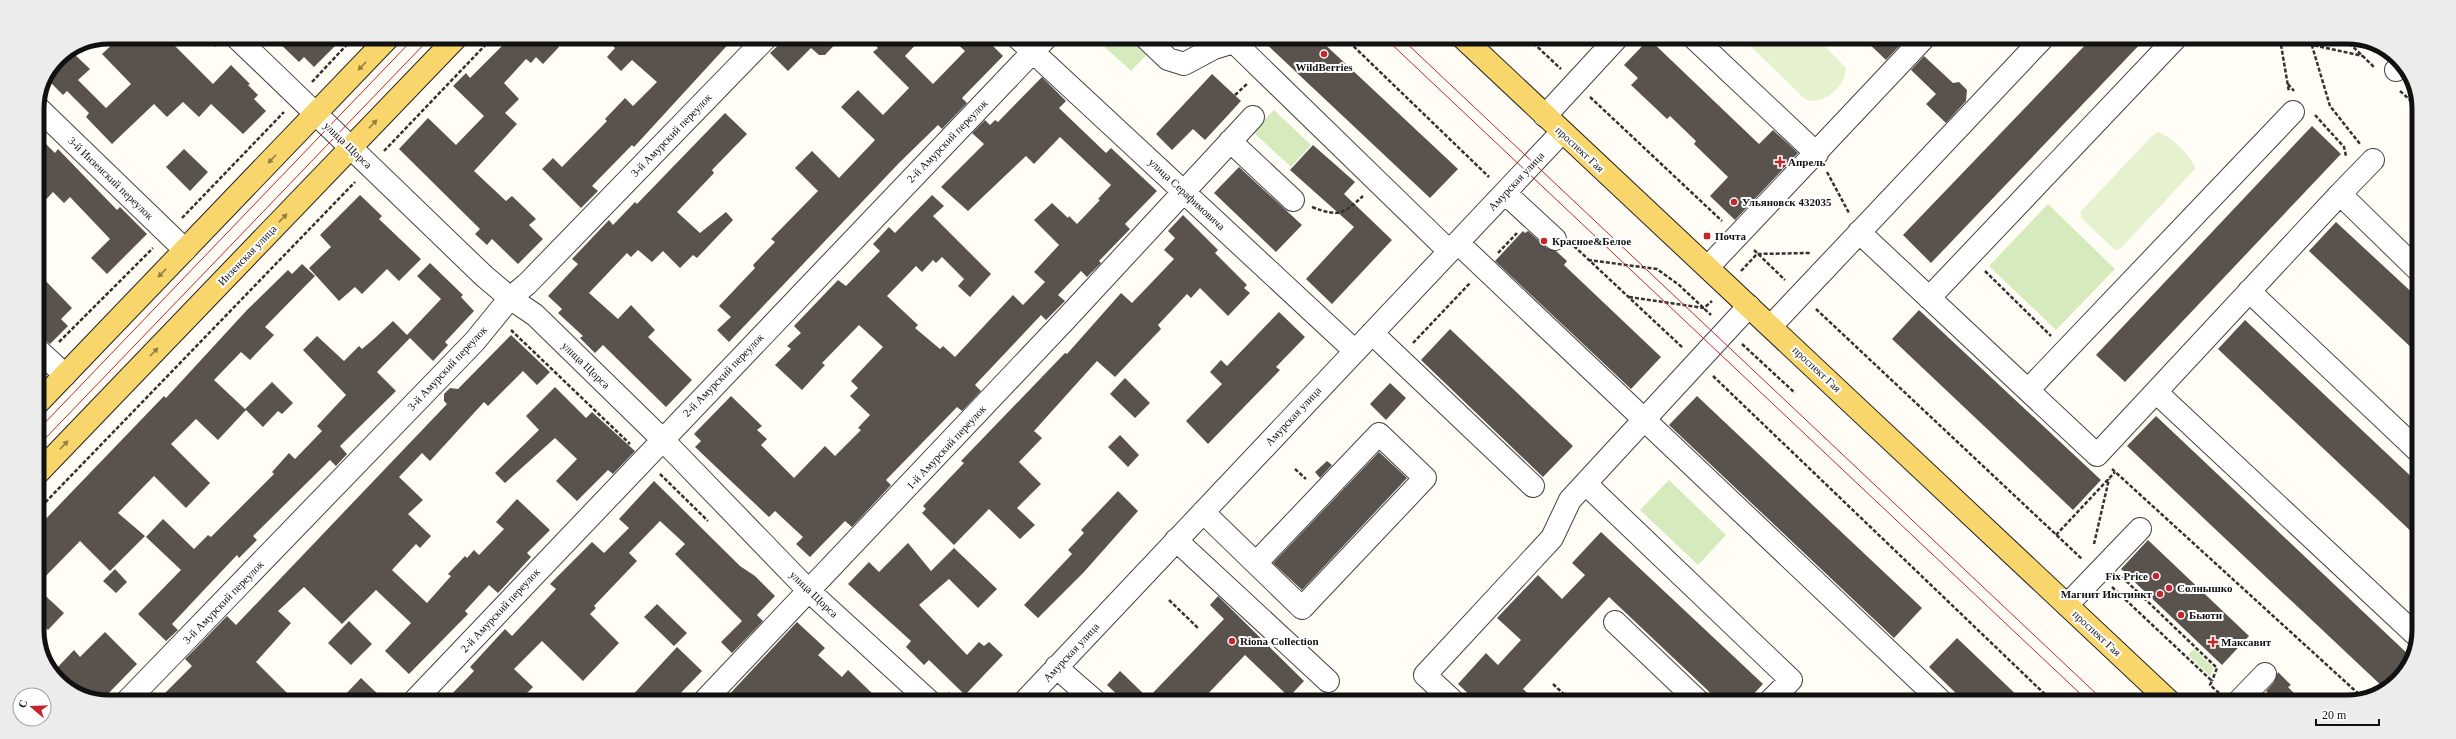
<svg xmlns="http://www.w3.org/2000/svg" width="2456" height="739" viewBox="0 0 2456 739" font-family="Georgia,serif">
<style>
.green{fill:#d5ebbd}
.pitch{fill:#e6f2cf}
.building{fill:#5a524d}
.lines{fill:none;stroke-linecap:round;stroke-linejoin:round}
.minor-casing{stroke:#444;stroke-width:24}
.major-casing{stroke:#222;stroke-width:24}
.path{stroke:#333;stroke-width:2.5;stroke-dasharray:4 2;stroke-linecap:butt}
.minor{stroke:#fff;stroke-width:22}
.major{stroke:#f9d66b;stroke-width:22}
.tram{stroke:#c4262e;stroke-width:1}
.oneway{fill:#917d42}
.poi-dot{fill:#c4262e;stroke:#fff;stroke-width:1.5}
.labels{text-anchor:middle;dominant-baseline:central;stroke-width:4;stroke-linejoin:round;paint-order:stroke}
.poi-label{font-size:11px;font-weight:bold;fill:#111;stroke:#fff;text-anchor:start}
.street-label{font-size:11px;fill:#111;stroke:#fff}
.rim{fill:none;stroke:#111;stroke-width:5}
</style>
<rect width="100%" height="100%" fill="#fffdf5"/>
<!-- green -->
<path class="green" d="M1095 38H1136L1150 51 1131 71Z
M1274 110 1311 145 1291 167 1253 132Z
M2048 204 2115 269 2056 330 1989 266Z
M1669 480 1726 535 1698 565 1640 510Z
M2194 649 2214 668 2210 676 2188 655Z"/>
<!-- pitch -->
<path class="pitch" d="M1743 39H1818L1846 68C1846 86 1823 107 1805 99Z
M2158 132C2167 133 2196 160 2195 169L2120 249 2115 250 2081 218V211L2152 136Z"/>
<!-- building -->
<path class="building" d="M120 37H182L174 45 213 84 231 65 250 84 248 85 258 95 254 99 266 111 243 134 211 104 199 117 183 102 167 117 154 104 112 144 86 117 89 113 67 91 63 95 45 77 58 58 63 55 66 58 72 52 90 69 78 80 106 108 131 84 102 54Z
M273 37H328L336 45 314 67 304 57 299 62Z
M511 37H549L559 47 543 64 536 57 531 63 526 59 504 83 519 99 505 113 517 124 474 171 506 201 512 196 536 219 529 225 543 239 518 264 492 239 487 245 475 234 480 229 399 149 428 118 456 145 484 116 453 86 466 73 470 78Z
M605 38H734L634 147 632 145 592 186 598 191 581 208 542 169 553 158 562 167 607 121 605 119 625 98 633 106 657 82 632 60 621 71 607 57 615 48Z
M786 38H841L825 55H819L811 48 788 71 770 53Z
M868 38H922L905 56 933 84 965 51 951 38H985L1003 56 962 98 967 103 942 129 938 125 899 163 729 342 717 330 731 317 719 306 755 268 753 265 775 242 771 239 818 191 795 168 812 151 839 178 875 140 841 107 858 90 883 115 909 88 873 52 878 48Z
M1260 38H1318L1458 169 1430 198Z
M1649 39 1759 144 1773 130 1798 153 1735 220 1710 196 1728 177 1694 144 1696 141 1670 116 1667 119 1631 85 1638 78 1624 65Z
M1864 39H1906L1886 60Z
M2091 39H2145L1931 263 1903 235Z
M1924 56 1953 83 1959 82 1967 90 1966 101 1946 123 1926 104 1936 94 1911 70Z
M1212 74 1241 101 1205 140 1193 129 1172 150 1156 134Z
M1042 77 1066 101 1059 108 1106 153 1111 148 1157 191 1125 224 1130 229 1099 261 1101 263 1087 277 1081 271 1058 295 1065 301 1046 320 1041 315 975 385 981 391 962 411 957 407 886 480 891 485 852 527 845 521 810 557 796 544 803 537 775 511 769 517 695 447 701 441 694 434 731 396 762 426 757 430 767 439 761 445 794 478 825 446 835 456 861 430 858 428 870 415 850 396 858 388 851 381 883 347 859 325 822 363 825 365 802 390 775 365 791 349 787 346 801 333 794 326 838 280 846 286 880 251 873 244 889 227 895 233 932 195 944 206 933 216 991 274 970 297 958 286 964 279 942 257 936 263 933 260 922 272 916 266 887 296 918 325 915 328 940 349 943 346 955 357 1013 295 1023 305 1045 282 1034 272 1059 245 1034 220 1052 203 1068 218 1069 216 1077 224 1100 200 1098 199 1111 185 1060 137 1034 164 1026 156 968 211 941 187 984 144 972 133 985 120 990 125 995 120 998 122Z
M725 113 747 134 712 170 714 173 677 212 700 233 726 212 733 220 697 258 693 255 680 268 663 251 652 262 638 250 631 257 627 253 589 293 618 319 631 305 655 330 648 337 692 380 666 407 603 345 595 353 580 338 583 336 558 313 562 309 548 296 578 264 572 259 609 220 613 225 635 202 637 204Z
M2312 126 2341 154 2125 382 2096 355Z
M37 135 55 153 58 149 117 210 120 207 147 234 107 274 91 258 110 239 70 197 64 203 53 192 37 209Z
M1313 145 1355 182 1344 194 1392 240 1332 304 1306 279 1354 227 1290 170Z
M184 149 208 172 190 191 166 167Z
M1239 167 1302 225 1276 252 1214 193Z
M360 195 382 216 379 219 421 259 399 281 387 269 362 294 355 287 339 301 309 268 331 247 320 235Z
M1183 215 1218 250 1215 253 1247 285 1244 288 1250 293 1228 316 1200 288 1191 298 1187 294 1158 325 1161 329 1115 377 1097 361 1034 431 1042 438 1019 462 1041 484 1017 508 1035 525 1020 539 989 509 954 545 922 513 926 509 923 506 964 463 961 461 1065 353 1067 354 1121 293 1132 303 1174 259 1164 250 1175 238 1168 231Z
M2336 222 2418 298V354L2309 251Z
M1523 231 1525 233 1528 231 1547 248 1556 251 1567 261 1564 265 1661 357 1631 389 1495 261Z
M430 263 463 295 461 297 474 311 445 342 448 345 433 361 407 335 441 299 417 276Z
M302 264 315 276 265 327 274 335 250 360 241 352 214 380 246 410 218 440 196 419 171 444 210 483 186 508 154 476 118 513 145 536 110 571 80 541 37 585V528L164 396 166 398 247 310 288 270 292 274Z
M37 272 72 308 61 319 68 326 50 344 37 333Z
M1919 310 2101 480 2073 510 1892 339Z
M1279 312 1305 337 1276 367 1280 370 1208 444 1186 421 1222 384 1210 372 1221 360 1227 366Z
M2245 320 2417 482V537L2218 349Z
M393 321 410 338 377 372 396 391 340 446 347 454 336 466 330 460 253 536 257 540 239 558 237 555 202 592 172 624 178 630 166 641 138 614 181 570 146 537 163 519 194 549 208 535 211 537 274 474 272 472 289 453 295 459 322 431 317 426 346 395 303 350 317 336 344 361 359 346 362 349 375 338Z
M1450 329 1573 446 1543 477 1421 360Z
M511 335 550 372 537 385 523 371 488 406 484 402 430 461 422 453 399 477 423 500 408 514 431 536 420 548 416 544 392 570 427 603 451 576 448 574 465 556 467 558 474 550 479 555 504 529 496 522 517 499 550 530 527 553 531 557 498 593 489 585 465 611 468 614 409 674 385 651 411 623 376 590 342 624 304 587 278 611 291 623 256 662 294 700H158L192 666 185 659 196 648 227 616 236 625 447 404 444 401V394L450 388 458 389Z
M1125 378 1150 403 1135 418 1110 394Z
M272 382 293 403 282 414 278 411 263 427 245 409Z
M1390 383 1406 398 1386 420 1370 404Z
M555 387 586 418 592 412 635 451 613 474 608 470 577 501 556 481 577 459 555 438 505 483 495 473 539 430 526 416Z
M1697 396 1922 608 1894 638 1669 425Z
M2156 416 2411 657 2391 687 2385 689 2127 446Z
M1120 435 1139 455 1128 467 1108 447Z
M1379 452 1407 478 1302 590 1273 563Z
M1327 461 1332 465 1320 478 1315 472Z
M654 481 740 566 755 576 775 596 757 615 763 621 732 653 721 642 742 621 675 554 685 544 660 521 629 553 637 561 594 606 596 608 590 614 619 643 583 681 542 641 514 669 533 687 520 700H446L474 671 470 667 505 629 512 636 556 589 550 584 592 542 604 553 629 528 619 519Z
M1118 491 1138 511 1084 572 1038 618 1024 605 1072 554 1068 550 1084 533 1081 530Z
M1601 532 1763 684 1747 701H1719L1609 597 1523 689 1536 701H1476L1458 684 1486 653 1498 665 1521 640 1497 618 1538 575 1562 599 1585 575 1572 563Z
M2148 540 2249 636 2222 665 2121 569Z
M908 543 931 571 954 548 997 589 978 608 949 579 919 605 967 655 979 642 984 646 989 642 1003 655 965 695 929 660 924 665 906 647 911 641 848 584 869 562 879 572Z
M115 569 127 582 116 593 103 581Z
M37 588 64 613 48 630 37 620Z
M1218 596 1304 681 1289 697 1245 655 1201 701H1124L1107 685 1120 671 1148 698 1224 619 1210 605Z
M657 604 687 633 674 646 644 617Z
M349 621 372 644 351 665 328 643Z
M797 622 825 648 818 655 842 677 848 670 879 700H724Z
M105 632 137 664 102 700H91L73 689 55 670 74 650 80 657Z
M1957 638 2024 702H1965L1929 667Z
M677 647 702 671 674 700H628Z
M2278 672 2291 685 2288 687 2303 702H2277L2266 691 2274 682Z
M361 678 384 700H340Z"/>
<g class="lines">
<defs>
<path id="minor" d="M236 37 484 276 510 298 535 315 662 439 809 591 928 700
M1018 38 1355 351
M1146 38 1168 59 1184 64 1214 48 1234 42
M1238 38 1234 42 1449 251
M1695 39 1817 154
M2396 70 2402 64
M37 107 185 250
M1545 116 1616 39
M1230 141 1293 200
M1505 193 1555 239
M2340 194 2373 160
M1859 232 2097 455 2340 194 2418 270
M1458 243 1942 702
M1708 267 1923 39
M2249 291 2417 450
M1929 298 2175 39
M1771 326 2042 39
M1372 333 1533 486
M37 349 65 375
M2028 390 2293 112
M2156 392 2417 636
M1586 484 1791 680 1770 701
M1203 512 1302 608 1425 478 1379 434 1256 563
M1176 540 1328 681
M2067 605 2140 529
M1615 622 1698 701
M1056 667 1095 701
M128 700 475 341 510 298 527 284 766 38
M415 700 1046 38
M705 700 1065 320 1253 117
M1025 701 1562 132
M1453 701 1425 675 1552 538 1570 500 1749 306
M2238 702 2265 674"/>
<path id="major" d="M1463 38 2170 702
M37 404 389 37
M37 474 457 37"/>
</defs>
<!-- minor casing -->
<use href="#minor" class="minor-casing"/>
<!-- major casing -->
<use href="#major" class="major-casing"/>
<!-- path -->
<path class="path" d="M207 37 216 46
M1345 38 1489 177
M1529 39 1561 69
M2280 39 2289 92
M2285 39 2363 56
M2310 39 2330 106 2360 144
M2345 39 2374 67
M312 82 354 37
M2288 84 2294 91
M2400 91 2419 108
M1235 95 1247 84
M1590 97 1722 221
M2315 115 2344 147 2346 156
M384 151 493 37
M1827 172 1849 213
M1312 207C1339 217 1342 215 1363 196
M182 218 284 112
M1574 246 1683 348
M1754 250 1785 280
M1498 253 1517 233
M1588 260 1657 269 1679 285 1711 315
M1741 271 1757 254 1810 253
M1985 271 2051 336
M1629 297 1704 308 1712 301
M1816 309 2082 559
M511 330 630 444
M59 342 153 248
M1413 343 1470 283
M1742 344 1795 393
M1713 376 2053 702
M1295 469 1306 479
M2112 469 2362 697
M660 474 708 521
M37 511 355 182
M2056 535 2115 472
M2094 544 2109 479
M2122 577 2217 668 2212 681
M2112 587 2212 681 2210 685 2219 693
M1169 600 1198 628
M1553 684 1571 701
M948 693 956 701"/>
<!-- minor -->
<use href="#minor" class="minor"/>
<!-- major -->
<use href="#major" class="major"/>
<!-- tram -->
<path class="tram" d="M1385 38 2089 702
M1401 38 2105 702
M37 431 415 37
M37 447 431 37"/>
</g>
<!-- one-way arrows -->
<defs><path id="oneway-solid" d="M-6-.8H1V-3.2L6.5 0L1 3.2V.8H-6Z"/></defs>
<g class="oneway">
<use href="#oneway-solid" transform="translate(362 66) rotate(134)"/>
<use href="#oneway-solid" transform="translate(373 124) rotate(-46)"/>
<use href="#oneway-solid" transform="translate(272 159) rotate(134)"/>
<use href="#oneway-solid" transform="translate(283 218) rotate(-46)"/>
<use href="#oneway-solid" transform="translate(162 273) rotate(134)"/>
<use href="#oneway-solid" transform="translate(154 352) rotate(-46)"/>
<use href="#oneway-solid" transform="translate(64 445) rotate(-46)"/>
</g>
<!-- markers -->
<g class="poi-dot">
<circle cx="1324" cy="54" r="4"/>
<path d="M1778 156h4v4h4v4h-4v4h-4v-4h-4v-4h4z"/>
<circle cx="1734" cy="202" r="4"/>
<rect x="1703" y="232" width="8" height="8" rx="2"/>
<circle cx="1544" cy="241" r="4"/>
<circle cx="2156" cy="576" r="4"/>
<circle cx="2169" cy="588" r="4"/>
<circle cx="2160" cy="594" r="4"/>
<circle cx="2181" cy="615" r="4"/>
<circle cx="1232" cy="641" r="4"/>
<path d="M2211 636h4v4h4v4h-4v4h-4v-4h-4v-4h4z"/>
</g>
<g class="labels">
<!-- poi labels -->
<g class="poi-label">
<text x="1324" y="67" text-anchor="middle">WildBerries</text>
<text x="1788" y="162">Апрель</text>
<text x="1742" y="202">Ульяновск 432035</text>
<text x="1715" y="236">Почта</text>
<text x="1552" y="241">Красное&amp;Белое</text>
<text x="2148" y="576" text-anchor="end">Fix Price</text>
<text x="2177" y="588">Солнышко</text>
<text x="2152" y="594" text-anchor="end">Магнит Инстинкт</text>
<text x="2189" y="615">Бьюти</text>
<text x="1240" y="641">Riona Collection</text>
<text x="2221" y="642">Максавит</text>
</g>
<!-- street labels -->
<g class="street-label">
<text transform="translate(671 135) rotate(-46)">3-й Амурский переулок</text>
<text transform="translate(947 141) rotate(-46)">2-й Амурский переулок</text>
<text transform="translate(348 145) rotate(44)">улица Щорса</text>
<text transform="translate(1580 149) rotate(43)">проспект Гая</text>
<text transform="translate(111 178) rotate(44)">3-й Инзенский переулок</text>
<text transform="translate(1516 181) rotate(-47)">Амурская улица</text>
<text transform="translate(1187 194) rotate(43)">улица Серафимовича</text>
<text transform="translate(247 255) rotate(-46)">Инзенская улица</text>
<text transform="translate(586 365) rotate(44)">улица Щорса</text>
<text transform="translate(447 368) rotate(-47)">3-й Амурский переулок</text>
<text transform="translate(1817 369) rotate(43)">проспект Гая</text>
<text transform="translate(723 375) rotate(-46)">2-й Амурский переулок</text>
<text transform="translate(1293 416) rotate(-47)">Амурская улица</text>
<text transform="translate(946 447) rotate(-47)">1-й Амурский переулок</text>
<text transform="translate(814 594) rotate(44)">улица Щорса</text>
<text transform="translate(223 602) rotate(-46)">3-й Амурский переулок</text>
<text transform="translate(500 610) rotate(-47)">2-й Амурский переулок</text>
<text transform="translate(2097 633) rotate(43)">проспект Гая</text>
<text transform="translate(1071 652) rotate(-47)">Амурская улица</text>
</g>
</g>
<!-- crop -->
<path d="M0 0H2456V739H0ZM109 44H2347A65 65 0 0 1 2412 109V630A65 65 0 0 1 2347 695H109A65 65 0 0 1 44 630V109A65 65 0 0 1 109 44Z" fill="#ececec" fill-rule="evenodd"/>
<path class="rim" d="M109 44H2347A65 65 0 0 1 2412 109V630A65 65 0 0 1 2347 695H109A65 65 0 0 1 44 630V109A65 65 0 0 1 109 44Z"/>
<!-- north arrow -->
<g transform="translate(32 707) rotate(289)"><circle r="19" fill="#ffffff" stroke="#a0a0a0"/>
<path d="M0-3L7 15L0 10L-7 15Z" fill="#c4262e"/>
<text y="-6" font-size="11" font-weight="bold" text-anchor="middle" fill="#111111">С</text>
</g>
<!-- scale -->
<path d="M2316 719v6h63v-6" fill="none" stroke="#111111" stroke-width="2"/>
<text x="2322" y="719" font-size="12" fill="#111111" stroke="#ffffff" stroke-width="3" paint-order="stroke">20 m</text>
</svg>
